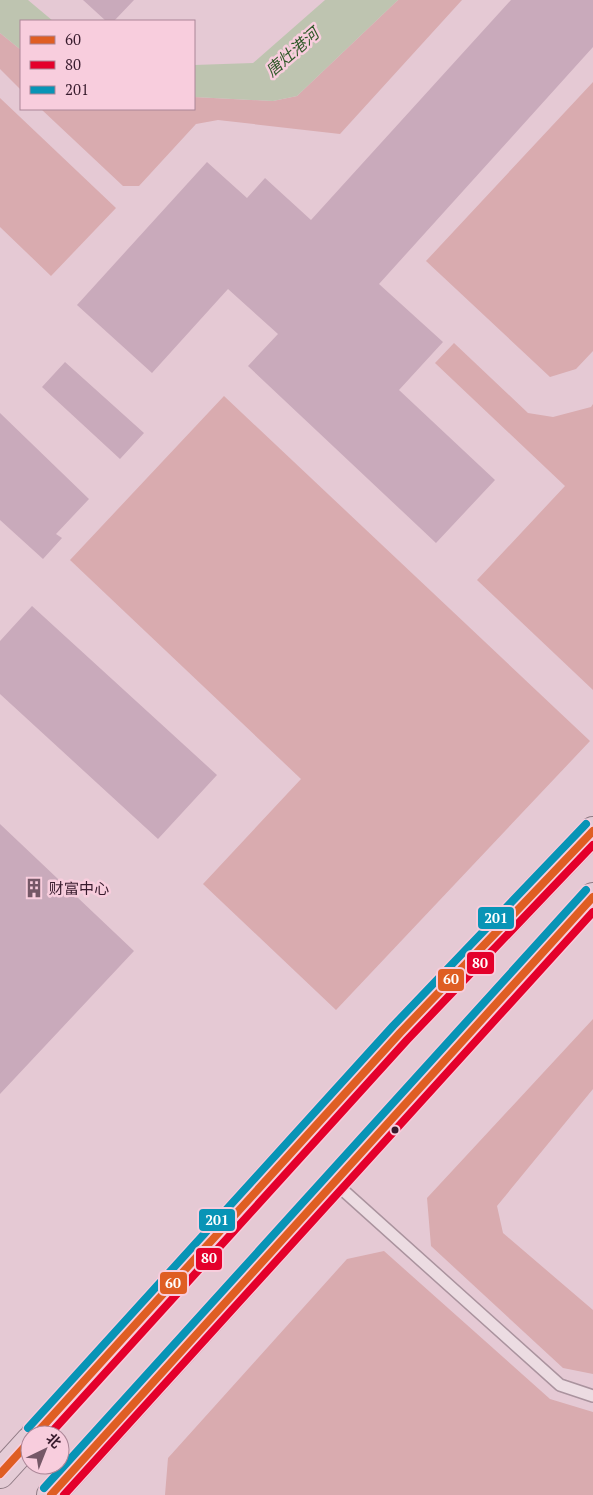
<svg xmlns="http://www.w3.org/2000/svg" width="593" height="1495" viewBox="0 0 593 1495" font-family="'PT Serif','Noto Sans SC',serif">
<style>
.green{fill:#d9abaf}
.water{fill:#bec4b0}
.building{fill:#c9aabb}
.lines{fill:none;stroke-linecap:round;stroke-linejoin:round}
.lane-casing{stroke:#aa939e;stroke-width:14}
.primary-casing{stroke:#8f7a84;stroke-width:30}
.lane{stroke:#ecdce2;stroke-width:11}
.primary{stroke:#e4ccd6;stroke-width:28}
.bus-1-casing{stroke:#f8cddd;stroke-width:11}
.bus-2-casing{stroke:#f8cddd;stroke-width:11}
.bus-3-casing{stroke:#f8cddd;stroke-width:11}
.bus-1{stroke:#df5e23;stroke-width:8}
.bus-2{stroke:#e4002b;stroke-width:8}
.bus-3{stroke:#0894b6;stroke-width:8}
.bus-dot{fill:#381b2d;stroke:#f8cddd;stroke-width:2}
.labels{text-anchor:middle;dominant-baseline:central;stroke-width:5;stroke-linejoin:round;paint-order:stroke}
.poi-label{font-size:15px;fill:#381b2d;stroke:#f8cddd;text-anchor:start}
.water-label{font-size:16px;font-style:italic;fill:#305929;stroke:#f8cddd}
.line-badge{stroke:#f8cddd;stroke-width:2}
.badge-label{font-size:14px;text-anchor:middle;font-weight:bold;fill:#fff}
</style>
<rect width="100%" height="100%" fill="#e5c9d4"/>
<!-- green -->
<path class="green" d="M398 0H462L340 134 218 120 196 124 139 186H123L41 109H194V97L273 101 297 96Z
M0 33 21 50V90L0 69Z
M593 82V351L576 369 550 377 426 261Z
M0 98 116 208 51 276 0 227Z
M454 343 528 413 553 417 591 407 593 404V690L477 580 565 486 435 363Z
M224 396 590 741 336 1010 203 884 301 779 70 560Z
M593 1019V1089L497 1206 503 1233 593 1310V1374L563 1368 431 1246 427 1198Z
M384 1251 550 1399 593 1412V1495H165L168 1458 347 1259Z"/>
<!-- water -->
<path class="water" d="M0 0H28L53 21H21V50L0 33Z
M325 0H398L297 96 273 101 194 97V65L253 63Z"/>
<!-- building -->
<path class="building" d="M83 0H134L114 21H106Z
M511 0H593V47L379 284 443 342 399 390 495 480 436 543 248 366 278 334 228 289 152 373 77 305 207 162 247 198 265 178 311 220Z
M65 362 144 433 120 459 42 387Z
M0 413 89 499 56 534 62 538 43 559 0 520Z
M32 606 217 775 158 839 0 694V641Z
M0 824 134 951 0 1094Z"/>
<g class="lines">
<defs>
<path id="lane" d="M335 1183 560 1385 593 1396"/>
<path id="primary" d="M35 1435 400 1033 593 831
M0 1474 30 1441
M51 1495 593 897"/>
</defs>
<!-- lane casing -->
<use href="#lane" class="lane-casing"/>
<!-- primary casing -->
<use href="#primary" class="primary-casing"/>
<!-- lane -->
<use href="#lane" class="lane"/>
<!-- primary -->
<use href="#primary" class="primary"/>
<defs>
<path id="bus-1" d="M35 1435 400 1033 593 831
M0 1474 30 1441
M51 1495 593 897"/>
<path id="bus-2" d="M49 1435 407 1040 593 845
M64 1495 593 912"/>
<path id="bus-3" d="M28 1428 393 1026 586 824
M44 1488 586 890"/>
</defs>
<!-- bus-1 casing -->
<use href="#bus-1" class="bus-1-casing"/>
<!-- bus-2 casing -->
<use href="#bus-2" class="bus-2-casing"/>
<!-- bus-3 casing -->
<use href="#bus-3" class="bus-3-casing"/>
<!-- bus-1 -->
<use href="#bus-1" class="bus-1"/>
<!-- bus-2 -->
<use href="#bus-2" class="bus-2"/>
<!-- bus-3 -->
<use href="#bus-3" class="bus-3"/>
</g>
<!-- icons -->
<defs>
<symbol id="building-bare" viewBox="-9 -9 18 18"><path d="M-4-6H4V6H1V3H-1V6H-4ZM-2.5-4.3h1.7v1.8h-1.7ZM.8-4.3h1.7v1.8H.8ZM-2.5-1h1.7V.8h-1.7ZM.8-1h1.7V.8H.8Z" fill="#755867" stroke="#f8cddd" stroke-width="2.5" paint-order="stroke"/></symbol>
</defs>
<g fill-rule="evenodd">
<use href="#building-bare" x="20" y="874" width="28" height="28"/>
</g>
<!-- markers -->
<circle class="bus-dot" cx="395" cy="1130" r="4.5"/>
<g class="labels">
<!-- poi labels -->
<g class="poi-label">
<text x="49" y="888">财富中心</text>
</g>
<!-- water labels -->
<g class="water-label">
<text transform="translate(292 52) rotate(-41)">唐灶港河</text>
</g>
</g>
<g class="line-badge">
<rect x="477" y="906" width="38" height="24" rx="5" fill="#0894b6"/>
<rect x="466" y="951" width="29" height="24" rx="5" fill="#e4002b"/>
<rect x="437" y="968" width="28" height="24" rx="5" fill="#df5e23"/>
<rect x="198" y="1208" width="38" height="24" rx="5" fill="#0894b6"/>
<rect x="195" y="1247" width="28" height="24" rx="5" fill="#e4002b"/>
<rect x="159" y="1271" width="29" height="24" rx="5" fill="#df5e23"/>
</g>
<g class="badge-label">
<text x="496" y="923">201</text>
<text x="480" y="968">80</text>
<text x="451" y="984">60</text>
<text x="217" y="1225">201</text>
<text x="209" y="1263">80</text>
<text x="173" y="1288">60</text>
</g>
<!-- legend -->
<rect x="20" y="20" width="175" height="90" fill="#f8cddd" stroke="#ab8697"/>
<rect x="30" y="36" width="25" height="8" fill="#df5e23" stroke="#ab8697"/>
<text x="65" y="45" font-size="15" fill="#381b2d">60</text>
<rect x="30" y="61" width="25" height="8" fill="#e4002b" stroke="#ab8697"/>
<text x="65" y="70" font-size="15" fill="#381b2d">80</text>
<rect x="30" y="86" width="25" height="8" fill="#0894b6" stroke="#ab8697"/>
<text x="65" y="95" font-size="15" fill="#381b2d">201</text>
<!-- north arrow -->
<g transform="translate(45 1450) rotate(43)"><circle r="24" fill="#f8cddd" stroke="#ab8697"/>
<path d="M0-4L9 19L0 12L-9 19Z" fill="#755867"/>
<text y="-8" font-size="14" font-weight="bold" text-anchor="middle" fill="#381b2d">北</text>
</g>
</svg>
